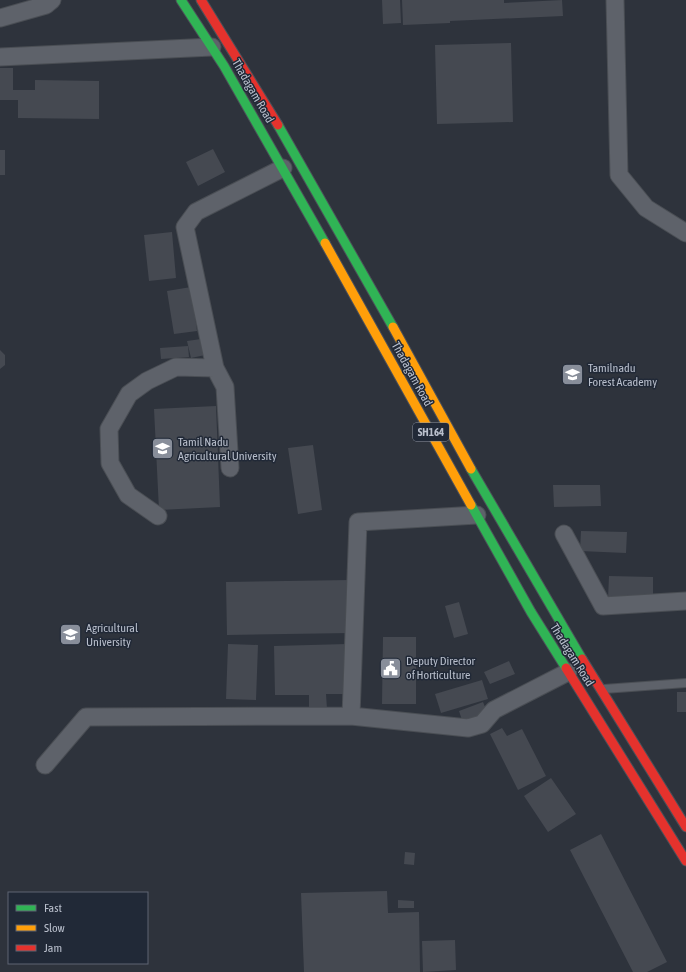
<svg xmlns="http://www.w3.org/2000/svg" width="686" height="972" viewBox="0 0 686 972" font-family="'Asap Condensed',sans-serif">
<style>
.building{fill:#454951}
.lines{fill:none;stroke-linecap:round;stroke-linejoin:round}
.lane-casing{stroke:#4a4e54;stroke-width:10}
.street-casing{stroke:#4a4e54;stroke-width:19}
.fast-casing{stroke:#4c5059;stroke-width:11}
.slow-casing{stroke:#4c5059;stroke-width:11}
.jam-casing{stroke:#4c5059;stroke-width:11}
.lane{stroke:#5e626a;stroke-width:8}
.street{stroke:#5e626a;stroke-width:17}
.fast{stroke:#30b455;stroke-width:9}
.slow{stroke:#ff9f0a;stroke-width:9}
.jam{stroke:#e5322d;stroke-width:9}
.labels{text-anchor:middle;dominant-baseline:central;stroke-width:3;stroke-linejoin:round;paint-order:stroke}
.shield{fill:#212937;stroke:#8b929f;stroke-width:1}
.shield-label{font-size:11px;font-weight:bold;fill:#b9bfcc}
.street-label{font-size:12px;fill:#b9bfcc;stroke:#212937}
.poi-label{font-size:12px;fill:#b9bfcc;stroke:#212937;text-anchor:start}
</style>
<rect width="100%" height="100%" fill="#2e333c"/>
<!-- building -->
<path class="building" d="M382 0H400L401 23 383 24Z
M402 0H504V3L562 0 563 16 450 21V23L403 25Z
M511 43 513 122 437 124 435 45Z
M0 68H13V90H35V80L99 81V119L18 118V100H0Z
M213 149 225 172 198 186 186 162Z
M0 150H5V175H0Z
M172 232 176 278 149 281 144 235Z
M191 287 197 331 174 334 167 291Z
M201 339 205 355 191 358 187 341Z
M188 346 189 357 161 359 160 348Z
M0 350 5 355V365L0 369Z
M216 406 220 507 159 510 154 409Z
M313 445 322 510 298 514 288 448Z
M553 485H600L601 506 554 507Z
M581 531 627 532 626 553 580 551Z
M609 576 653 577V600L608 599Z
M350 580 351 633 227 635 226 582Z
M459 602 468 634 454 638 445 606Z
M383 637H416V704H382Z
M228 644 258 645 256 700 226 699Z
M347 644 348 694H326L327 709 309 710V695H275L274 646Z
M509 661 515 674 490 684 484 672Z
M482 680 488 699 441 713 435 694Z
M677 692H686V712H677Z
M483 702 488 714 463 723 459 711Z
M502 728 507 736 522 729 546 776 518 790 490 734Z
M551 778 576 814 548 832 524 796Z
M601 834 667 962 647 972H633L570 850Z
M405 852 415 853 414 865 404 864Z
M387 891 388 913 419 912 420 972H304L301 893Z
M398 900 414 901V908H398Z
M455 940 456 970 423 972 422 941Z"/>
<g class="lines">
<defs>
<path id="lane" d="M604 689 686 683"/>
<path id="street" d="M615 0 619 175 646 208 686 233
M0 18 46 5 52 0
M0 57 212 47
M230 468 225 387 215 368 185 227 196 212 283 168
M158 516 128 495 110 463 109 429 129 394 147 381 176 367 215 368
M564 534 603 606 686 601
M351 716 358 522 477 515
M45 765 86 717 351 716 468 728 482 724 494 710 568 672"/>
<path id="fast" d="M181 0 224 66 325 243
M278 125 393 327
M471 469 582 659
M471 505 531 612 566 668"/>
<path id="slow" d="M325 243 471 505
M393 327 471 469"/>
<path id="jam" d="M201 0 278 125
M582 659 686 827
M566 668 686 861"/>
</defs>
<!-- lane casing -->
<use href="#lane" class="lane-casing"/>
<!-- street casing -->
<use href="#street" class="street-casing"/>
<!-- fast casing -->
<use href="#fast" class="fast-casing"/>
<!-- slow casing -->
<use href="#slow" class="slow-casing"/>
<!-- jam casing -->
<use href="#jam" class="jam-casing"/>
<!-- lane -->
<use href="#lane" class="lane"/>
<!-- street -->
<use href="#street" class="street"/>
<!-- fast -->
<use href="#fast" class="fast"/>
<!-- slow -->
<use href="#slow" class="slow"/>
<!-- jam -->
<use href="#jam" class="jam"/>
</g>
<!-- icons -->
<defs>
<symbol id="university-square" viewBox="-11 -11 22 22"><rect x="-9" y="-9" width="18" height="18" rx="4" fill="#888e9a" stroke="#212937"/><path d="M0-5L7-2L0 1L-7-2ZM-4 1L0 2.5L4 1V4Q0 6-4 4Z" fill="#fff"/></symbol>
<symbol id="civic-square" viewBox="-11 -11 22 22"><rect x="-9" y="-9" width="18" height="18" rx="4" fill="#888e9a" stroke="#212937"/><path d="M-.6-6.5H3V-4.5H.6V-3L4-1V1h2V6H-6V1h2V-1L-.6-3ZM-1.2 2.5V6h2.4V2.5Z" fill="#fff"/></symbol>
</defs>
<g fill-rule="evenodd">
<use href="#university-square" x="560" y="362" width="25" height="25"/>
<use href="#university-square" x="150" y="436" width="25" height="25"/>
<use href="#university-square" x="58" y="622" width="25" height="25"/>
<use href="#civic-square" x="378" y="656" width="25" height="25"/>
</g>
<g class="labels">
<!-- shield labels -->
<rect class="shield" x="413" y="423" width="36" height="18" rx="3"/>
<g class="shield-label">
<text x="431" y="432">SH164</text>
</g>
<!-- street labels -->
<g class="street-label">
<text transform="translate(253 91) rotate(60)">Thadagam Road</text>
<text transform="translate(412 374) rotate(61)">Thadagam Road</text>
<text transform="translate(572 655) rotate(58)">Thadagam Road</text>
</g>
<!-- poi labels -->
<g class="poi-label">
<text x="588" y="368">Tamilnadu<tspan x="588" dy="14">Forest Academy</tspan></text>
<text x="178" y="442">Tamil Nadu<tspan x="178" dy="14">Agricultural University</tspan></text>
<text x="86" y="628">Agricultural<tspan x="86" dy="14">University</tspan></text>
<text x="406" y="661">Deputy Director<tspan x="406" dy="14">of Horticulture</tspan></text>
</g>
</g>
<!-- legend -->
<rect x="8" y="892" width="140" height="72" fill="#212937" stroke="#5e6573"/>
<rect x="16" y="905" width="20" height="6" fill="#30b455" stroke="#5e6573"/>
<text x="44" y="912" font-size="12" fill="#b9bfcc">Fast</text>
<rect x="16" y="925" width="20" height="6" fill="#ff9f0a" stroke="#5e6573"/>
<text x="44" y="932" font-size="12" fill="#b9bfcc">Slow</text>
<rect x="16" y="945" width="20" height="6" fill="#e5322d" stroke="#5e6573"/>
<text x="44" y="952" font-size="12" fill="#b9bfcc">Jam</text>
</svg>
